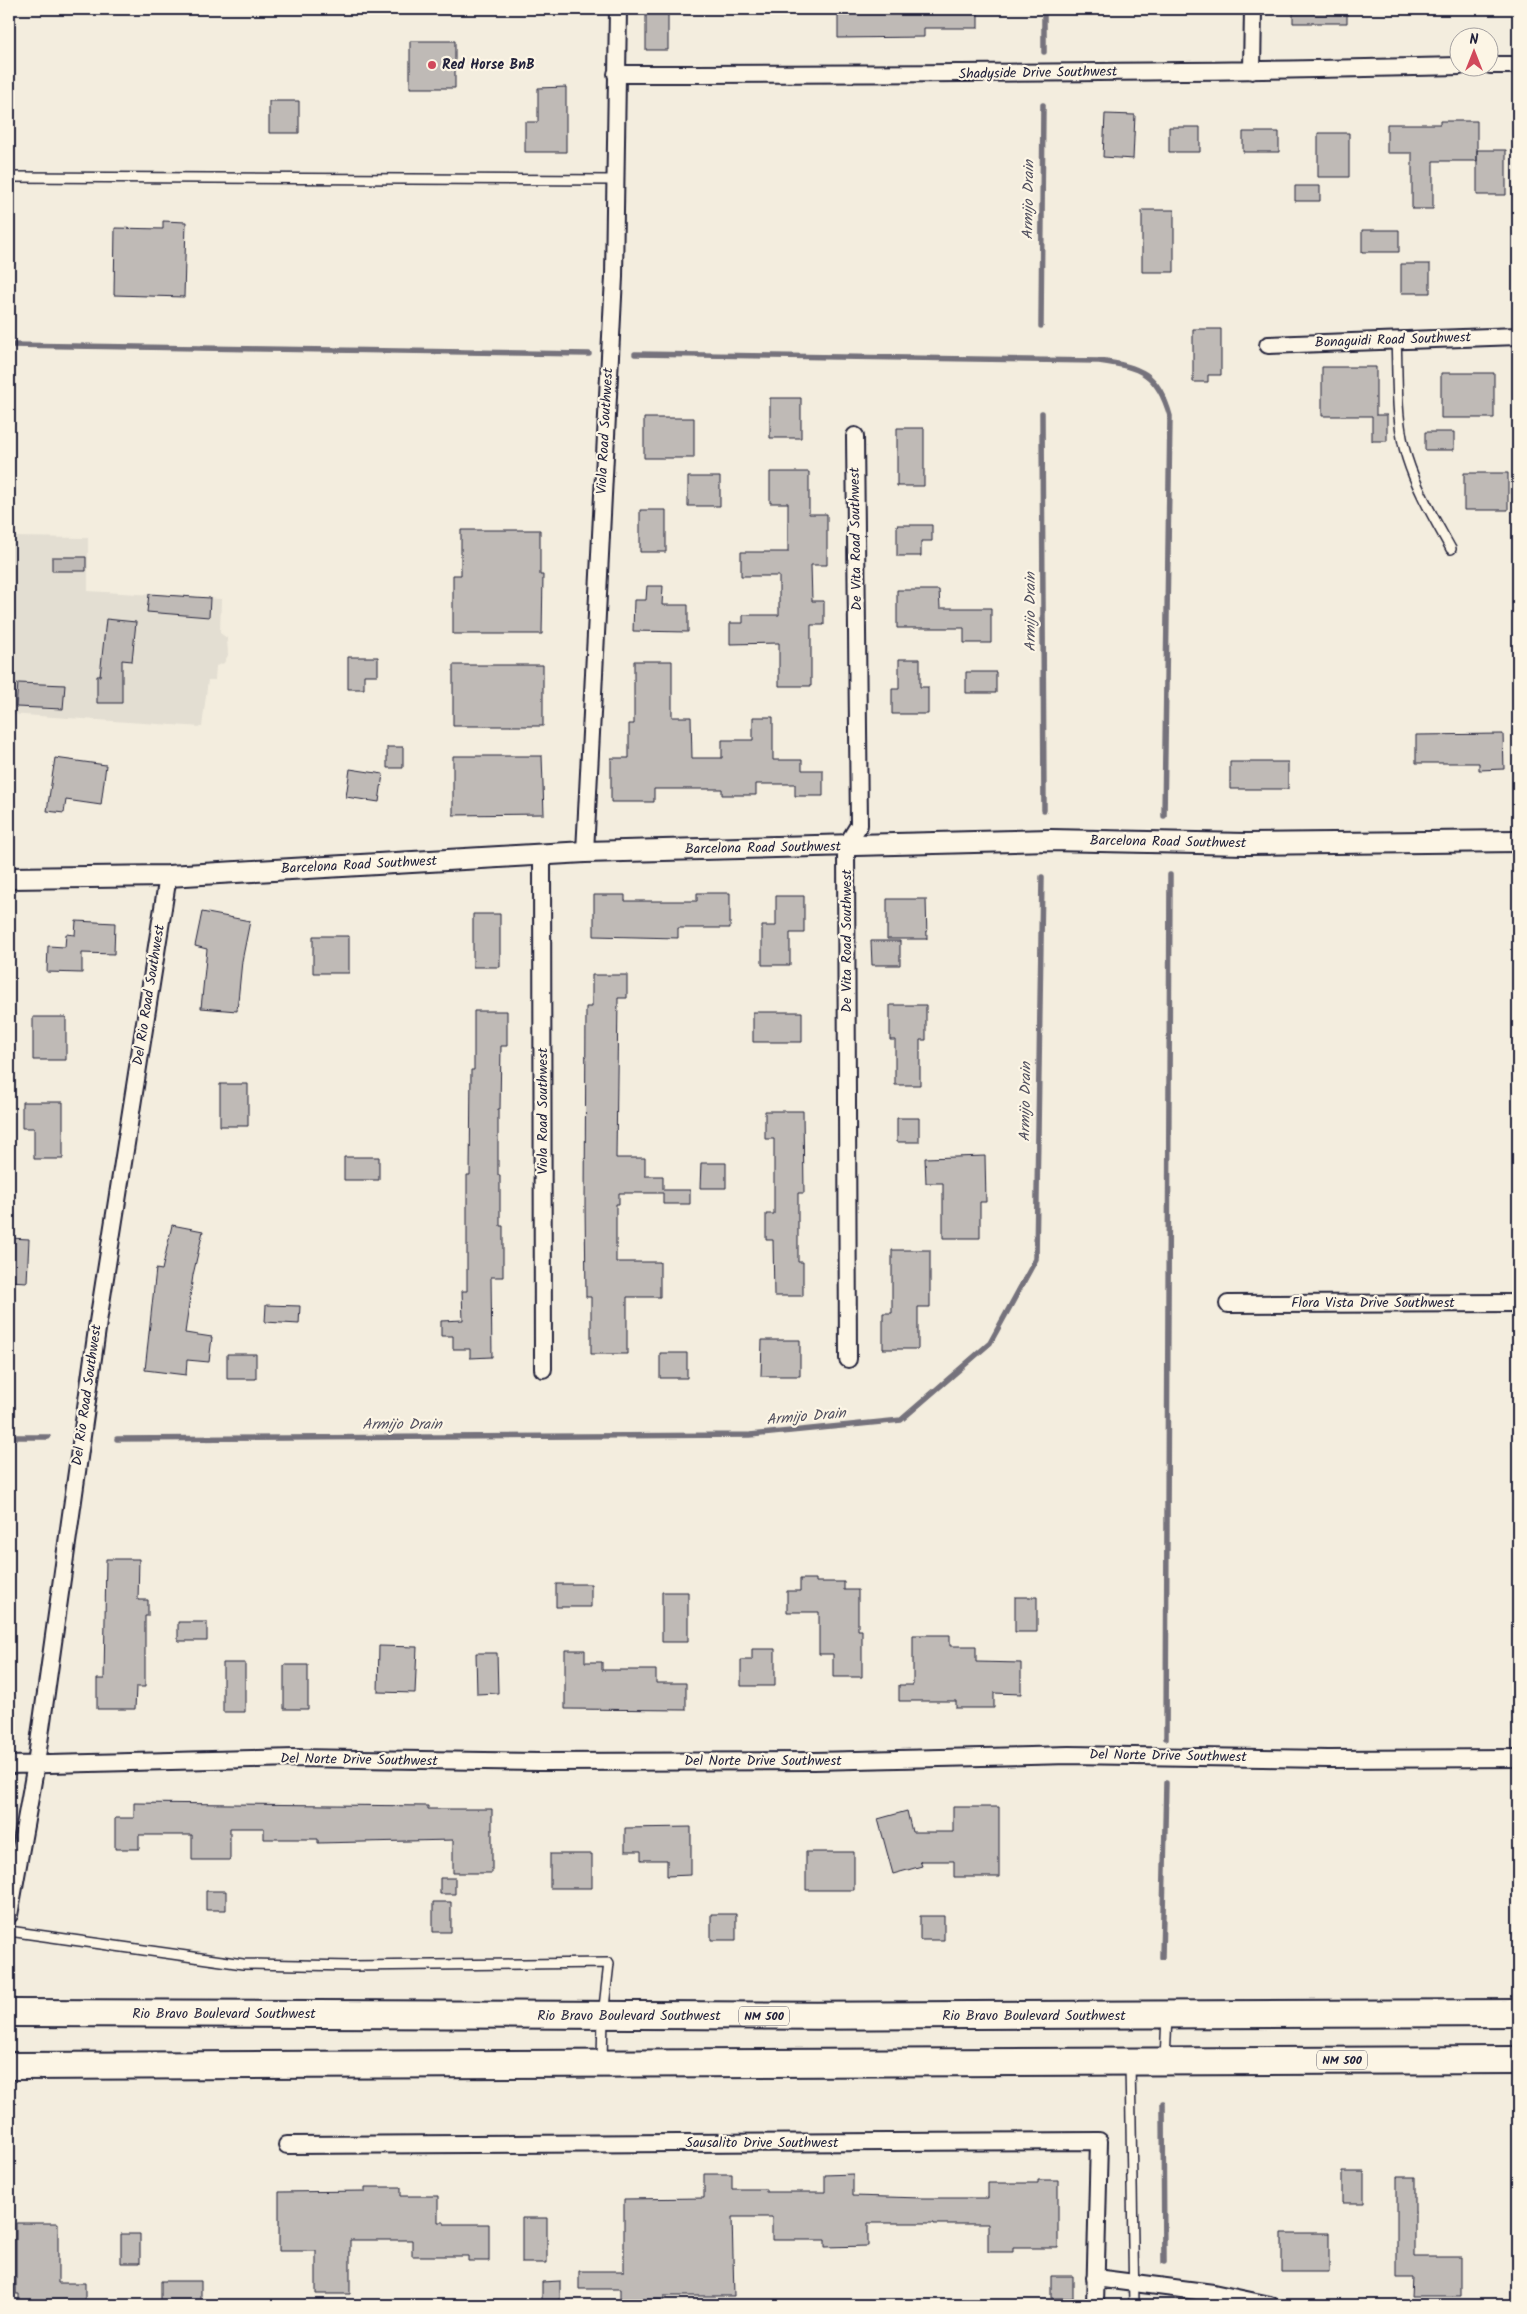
<svg xmlns="http://www.w3.org/2000/svg" width="1527" height="2314" viewBox="0 0 1527 2314" font-family="Kalam,sans-serif">
<style>
.built{fill:#e3ded2}
.lines{fill:none;stroke-linecap:round;stroke-linejoin:round}
.stream{stroke:#75727b;stroke-width:5.5}
.building{fill:#bfbab6;stroke:#22223b}
.service-casing{stroke:#22223b;stroke-width:12}
.minor-casing{stroke:#22223b;stroke-width:20}
.tertiary-casing{stroke:#22223b;stroke-width:24}
.primary-casing{stroke:#22223b;stroke-width:30}
.service{stroke:#fcf5e5;stroke-width:9}
.minor{stroke:#fcf5e5;stroke-width:16}
.tertiary{stroke:#fcf5e5;stroke-width:20}
.primary{stroke:#fcf5e5;stroke-width:26}
.poi-dot{fill:#d1495b;stroke:#fcf5e5;stroke-width:2}
.labels{text-anchor:middle;dominant-baseline:central;stroke-width:4.5;stroke-linejoin:round;paint-order:stroke}
.shield{fill:#fcf5e5;stroke:#63616e;stroke-width:1}
.shield-label{font-size:12px;font-weight:bold;fill:#22223b}
.poi-label{font-size:14px;font-weight:bold;fill:#22223b;stroke:#fcf5e5;text-anchor:start}
.street-label{font-size:14px;fill:#22223b;stroke:#fcf5e5}
.water-label{font-size:15px;font-style:italic;fill:#525160;stroke:#fcf5e5}
</style>
<rect width="100%" height="100%" fill="#f3edde"/>
<filter id="ink" filterUnits="userSpaceOnUse"><feTurbulence type="fractalNoise" baseFrequency=".02" numOctaves="2"/><feDisplacementMap in="SourceGraphic" scale="10" xChannelSelector="R" yChannelSelector="G"/><feConvolveMatrix kernelMatrix="1 2 1 2 8 2 1 2 1" color-interpolation-filters="sRGB"/></filter>
<g filter="url(#ink)">
<!-- built -->
<path class="built" d="M9 537 88 538V591L221 599 220 633 227 638 228 655 224 663 216 666 215 680H208L202 727 9 714Z"/>
<g class="lines">
<!-- stream -->
<path class="stream" d="M1044 9V52
M1041 326 1043 105
M9 345 589 354
M635 354 1099 361C1141 367 1158 373 1170 416L1164 816
M1042 413 1044 810
M9 1437H48
M117 1439 750 1435 901 1420 990 1343 1036 1259 1042 877
M1166 1738 1170 875
M1162 1957 1166 1783
M1163 2103 1164 2262"/>
</g>
<!-- building -->
<path class="building" d="M646 9H668V50H646Z
M838 9H978V28H924V37L838 38Z
M1293 9H1347V23H1293Z
M410 41H455V88H410Z
M566 87V152H525V122H538V88Z
M269 101H299V133H269Z
M1105 114 1135 115 1133 159 1103 157Z
M1440 121H1477V161H1433V209H1412V153H1387V124H1440Z
M1169 127H1200V152H1169Z
M1243 132H1279V152H1243Z
M1318 133H1349V177H1318Z
M1477 150H1506V195H1477Z
M1295 186H1320V201H1295Z
M1142 210H1174V272H1142Z
M163 221 186 222 184 297 114 295 115 228 163 229Z
M1362 230H1399V252H1362Z
M1401 264H1430V293H1401Z
M1193 329H1221V375H1208V382H1193Z
M1322 367H1376V415H1387V441H1372V416H1322Z
M1441 373H1494V418H1441Z
M770 398H801V438H770Z
M644 418H694V458H644Z
M897 428H924V486H897Z
M1425 432H1454V450H1425Z
M770 472H809V514H827V565H811L812 601H824V625H811V686H779V643L730 644V623H743V615H779V576H741V552H788V503H770Z
M1464 473H1508V510H1464Z
M688 477H720V506H688Z
M640 510H666V552H640Z
M897 525H932V541H921V556H897Z
M461 530H540V575H543L542 634H453V575H461Z
M52 557H86V571H52Z
M647 586H663L662 605H688V632L633 631 634 600H646Z
M897 590H939L940 608H991V643H964V628H897Z
M149 594 210 598 209 617 147 612Z
M106 619 136 622 132 661 122 660V703H97V676H100Z
M348 657H378V675H364V689H348Z
M899 659H920V687H928V714H892V689H899Z
M634 661H672V717H691L692 758H722V740H753V717H773V760H802V770H823V796H795V784H756V795H722V789H654V802H611V758H629V724H634Z
M453 665H543V726H453Z
M966 672H996V693H966Z
M18 683 65 685 63 709 16 707Z
M1503 734 1504 769 1479 770V763H1416V735Z
M387 747H403V768H387Z
M453 756H542L544 814 453 815Z
M55 758 106 765 101 805 66 800 64 813 47 811Z
M1230 762H1288V789H1230Z
M350 769 383 774 379 802 346 797Z
M697 893H730V928H678V938L594 936V895H625V901H697Z
M776 896H804V933H790V965H762V926H776Z
M887 899H926L927 939H887Z
M202 912 250 921 242 961 237 1011 201 1008 207 949 195 946Z
M473 914H500V967H473Z
M76 921 115 923 114 954 82 953V973L47 972 48 946 65 947 66 934 75 935Z
M313 936H349V973H313Z
M871 941H900V965H872Z
M592 975H627V998H618L616 1158H645V1176H663V1190H690V1204H663V1193H619V1204H616V1262H660V1297H627V1354H591V1297H586L585 1204 586 1007H592Z
M890 1005H926V1040H920V1085H895V1040H890Z
M474 1011H507V1046H501L500 1109H498V1175H500V1226H503V1277H491L492 1357 470 1358V1349H453V1336H441V1321L463 1320 462 1291H467V1175H470L471 1070H474Z
M753 1012H802V1042H753Z
M33 1017H66V1060H33Z
M220 1084H248V1126H220Z
M22 1102H63V1159H34V1128H22Z
M765 1111H803L804 1193H798V1262H803V1296H774L773 1240H766V1214H774V1139H765Z
M897 1118H919V1142H897Z
M985 1156 986 1202H980V1238H943V1183H926L925 1158Z
M344 1157H379V1180H344Z
M701 1163H726V1188H700Z
M172 1225 203 1231 193 1275 185 1333 212 1337 209 1362 187 1360 186 1375 145 1370 156 1269 162 1270Z
M9 1238 29 1239 27 1282 9 1281Z
M892 1250H930V1307H918V1349H883V1313H892Z
M266 1305 300 1306 299 1324 265 1322Z
M762 1340H800V1376H761Z
M660 1353H687V1378H660Z
M227 1354H256V1379H227Z
M106 1559H139L138 1600H148V1616H145V1687H136L135 1709H97V1679H104Z
M800 1579H816V1582H844V1590H858V1630H862V1677H833V1654H819V1612H787V1591H800Z
M556 1584H591V1607H556Z
M662 1592H688V1642H662Z
M1015 1597H1037V1632H1015Z
M178 1622H207V1641H178Z
M913 1635H950V1646H976V1662L1021 1663V1694L994 1693V1708H956V1701H899V1685H913Z
M379 1646 417 1647 415 1693 378 1692Z
M752 1649H775V1686H741V1660H752Z
M565 1650H585V1662H602V1670H656V1683H686V1710L565 1709Z
M476 1653H497L498 1693 477 1694Z
M223 1663H245V1712H223Z
M284 1665H308V1709H284Z
M134 1803 428 1806V1809H492V1873H453V1840L318 1843V1839H264V1828H230V1860H192V1835H139V1849H115V1818H134Z
M953 1807H999V1877H954V1861H920L922 1866 893 1874 878 1819 907 1811 912 1832H953Z
M691 1827V1875L667 1876V1860H641V1851H625V1828Z
M806 1852H854V1890H806Z
M550 1854H592V1888H550Z
M440 1878H455V1894H440Z
M206 1891H226V1910H206Z
M433 1902H451V1932H433Z
M711 1914H736V1940H711Z
M920 1916H944V1940H920Z
M1342 2172H1364V2203H1342Z
M704 2174H732V2189H766V2192H825V2175L853 2174V2196L921 2198H988V2183H1038V2180H1058V2248H1013V2252H988V2224H934V2223H868V2246L825 2247V2240H772V2217H732L734 2296H664V2300H620V2289H579V2271H624V2199L704 2198Z
M1397 2177H1415V2257H1461V2296H1411L1412 2278H1397Z
M365 2187H401V2196H438V2222H444V2224H489V2261H468V2256H412V2240H350V2294H316V2251H279V2192L365 2191Z
M522 2218H547V2263H522Z
M16 2223H58V2283H85V2305H19V2294H16Z
M1282 2233H1329V2272H1282Z
M121 2234H140V2263H121Z
M1051 2276H1073V2298H1051Z
M161 2281H201V2305H161Z
M560 2281V2300H542V2282Z"/>
<g class="lines">
<defs>
<path id="service" d="M9 177 616 180
M1396 339C1398 378 1395 420 1407 458 1417 490 1435 520 1451 549
M9 1931 243 1964 352 1966 609 1963 603 2016 602 2060
M1165 2060 1167 2016
M1130 2063 1134 2305"/>
<path id="minor" d="M1490 65H1518
M1252 71 1253 9
M616 74C897 74 1178 73 1460 66
M1268 345 1518 336
M585 852 614 277 618 9
M542 854 543 1369
M1228 1304 1518 1303
M848 1359 846 846 859 825 855 436
M9 1765 295 1758 540 1762 814 1761 1069 1755 1328 1759 1518 1758
M9 1915 36 1764 98 1322 168 876
M287 2145 1099 2141 1095 2305
M1095 2278 1213 2293 1270 2305"/>
<path id="tertiary" d="M9 878 168 876 585 852 1050 840 1246 844 1518 841"/>
<path id="primary" d="M9 2013C512 2016 1015 2017 1518 2013
M9 2066 1518 2060"/>
</defs>
<!-- service casing -->
<use href="#service" class="service-casing"/>
<!-- minor casing -->
<use href="#minor" class="minor-casing"/>
<!-- tertiary casing -->
<use href="#tertiary" class="tertiary-casing"/>
<!-- primary casing -->
<use href="#primary" class="primary-casing"/>
<!-- service -->
<use href="#service" class="service"/>
<!-- minor -->
<use href="#minor" class="minor"/>
<!-- tertiary -->
<use href="#tertiary" class="tertiary"/>
<!-- primary -->
<use href="#primary" class="primary"/>
</g>
</g>
<!-- markers -->
<circle class="poi-dot" cx="432" cy="65" r="5"/>
<g class="labels">
<!-- shield labels -->
<g class="shield">
<rect x="739" y="2006.5" width="50" height="19" rx="4"/>
<rect x="1317" y="2050.5" width="50" height="19" rx="4"/>
</g>
<g class="shield-label">
<text x="764" y="2016">NM 500</text>
<text x="1342" y="2060">NM 500</text>
</g>
<!-- poi labels -->
<g class="poi-label">
<text x="442" y="65">Red Horse BnB</text>
</g>
<!-- street labels -->
<g class="street-label">
<text transform="translate(1038 73) rotate(-1)">Shadyside Drive Southwest</text>
<text transform="translate(1393 340) rotate(-2)">Bonaguidi Road Southwest</text>
<text transform="translate(605 431) rotate(-87)">Viola Road Southwest</text>
<text transform="translate(856 539) rotate(-91)">De Vita Road Southwest</text>
<text transform="translate(1168 842) rotate(1)">Barcelona Road Southwest</text>
<text transform="translate(763 848) rotate(-1)">Barcelona Road Southwest</text>
<text transform="translate(359 865) rotate(-3)">Barcelona Road Southwest</text>
<text transform="translate(847 941) rotate(-90)">De Vita Road Southwest</text>
<text transform="translate(149 995) rotate(-81)">Del Rio Road Southwest</text>
<text transform="translate(543 1111) rotate(-90)">Viola Road Southwest</text>
<text x="1373" y="1303">Flora Vista Drive Southwest</text>
<text transform="translate(87 1395) rotate(-82)">Del Rio Road Southwest</text>
<text transform="translate(1168 1756) rotate(1)">Del Norte Drive Southwest</text>
<text transform="translate(359 1760) rotate(1)">Del Norte Drive Southwest</text>
<text x="763" y="1761">Del Norte Drive Southwest</text>
<text x="224" y="2014">Rio Bravo Boulevard Southwest</text>
<text x="629" y="2016">Rio Bravo Boulevard Southwest</text>
<text x="1034" y="2016">Rio Bravo Boulevard Southwest</text>
<text x="762" y="2143">Sausalito Drive Southwest</text>
</g>
<!-- water labels -->
<g class="water-label">
<text transform="translate(1029 200) rotate(-89)">Armijo Drain</text>
<text transform="translate(1031 612) rotate(-90)">Armijo Drain</text>
<text transform="translate(1026 1102) rotate(-89)">Armijo Drain</text>
<text transform="translate(806 1417) rotate(-5)">Armijo Drain</text>
<text x="402" y="1425">Armijo Drain</text>
</g>
</g>
<!-- margin -->
<rect width="1527" height="2314" fill="none" stroke="#fcf5e5" stroke-width="30"/>
<rect x="15" y="15" width="1497" height="2284" fill="none" stroke="#22223b" stroke-width="2" filter="url(#ink)"/>
<!-- north arrow -->
<g transform="translate(1474 52)"><circle r="24" fill="#fcf5e5" stroke="#a5a1a1"/>
<path d="M0-4L9 19L0 12L-9 19Z" fill="#d1495b"/>
<text y="-8" font-size="14" font-weight="bold" text-anchor="middle" fill="#22223b">N</text>
</g>
</svg>
